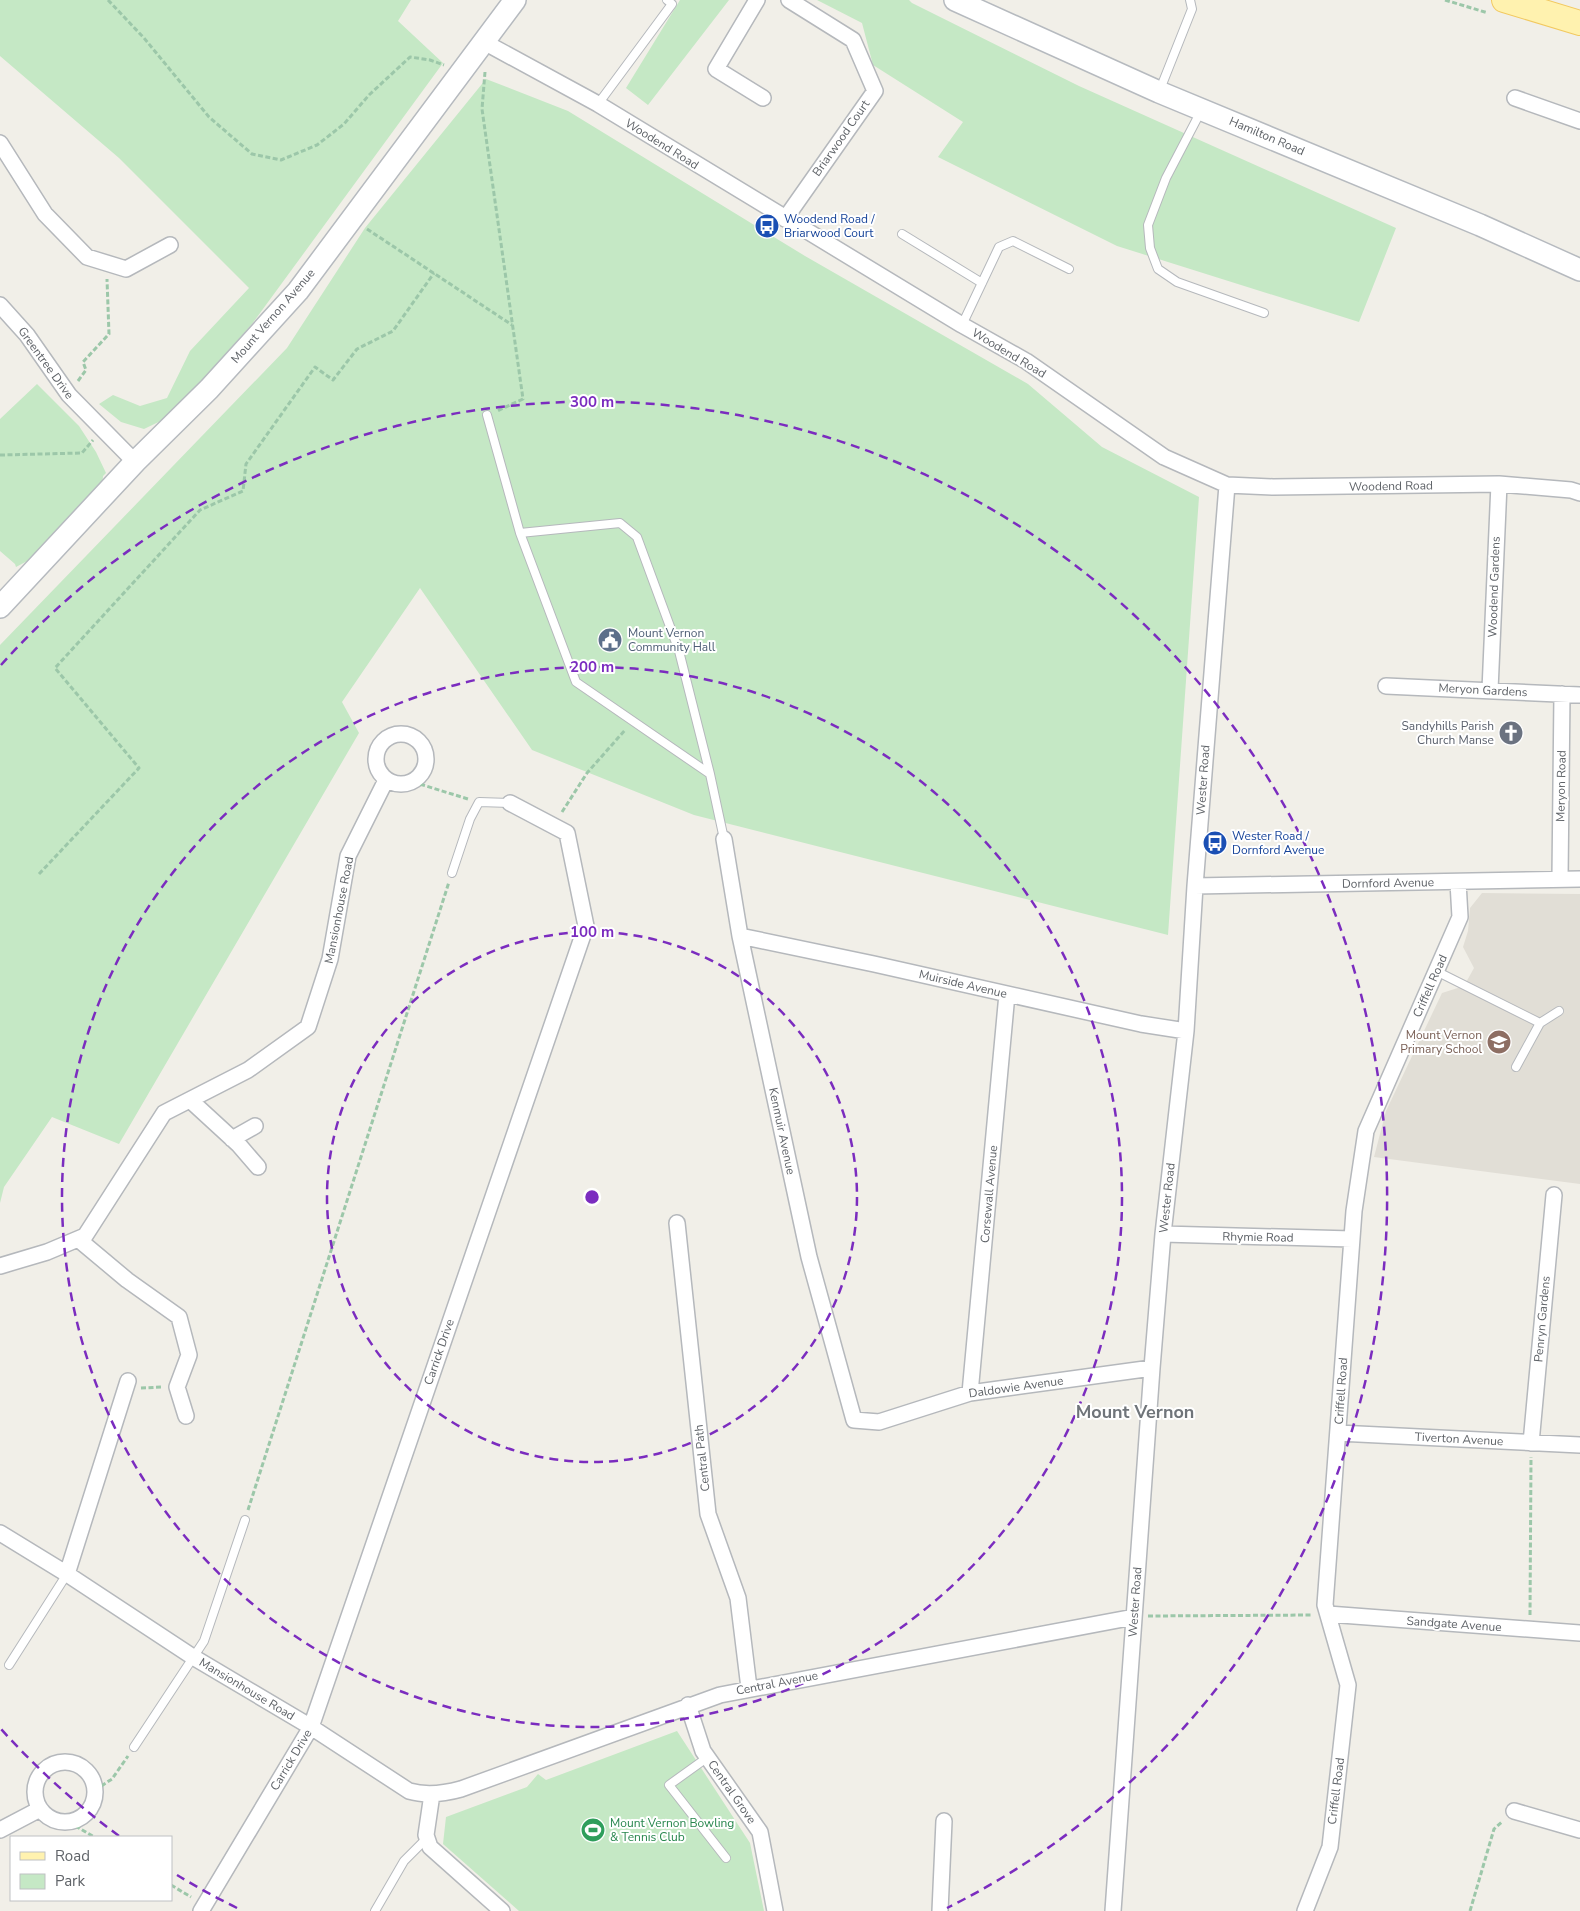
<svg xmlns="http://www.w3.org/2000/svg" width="1580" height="1911" viewBox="0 0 1580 1911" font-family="'Nunito Sans',sans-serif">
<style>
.education{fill:#e1ded6}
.green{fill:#c5e8c5}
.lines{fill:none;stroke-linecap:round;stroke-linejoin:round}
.lane-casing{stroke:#b5b8bc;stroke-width:10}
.street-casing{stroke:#b5b8bc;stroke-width:18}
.secondary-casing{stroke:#b6babf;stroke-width:24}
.primary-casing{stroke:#f2c960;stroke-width:26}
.path{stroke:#9cc7a9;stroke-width:3;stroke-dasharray:5 2.5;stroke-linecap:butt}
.lane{stroke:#fff;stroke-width:8}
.street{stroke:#fff;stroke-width:15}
.secondary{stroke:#fff;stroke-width:21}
.primary{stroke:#fff2af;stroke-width:24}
.ring{fill:none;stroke:#7b2cbf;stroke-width:2.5;stroke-dasharray:9 6}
.labels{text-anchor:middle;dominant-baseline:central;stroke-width:4;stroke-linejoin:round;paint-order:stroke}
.street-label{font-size:12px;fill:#5f6368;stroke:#fff}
.transit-label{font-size:12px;fill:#164399;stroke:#fff;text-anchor:start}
.service-label{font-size:12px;fill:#4e5e75;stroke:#fff;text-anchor:start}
.worship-label{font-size:12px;fill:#5b616d;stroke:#fff;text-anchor:end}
.education-label{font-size:12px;fill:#785e54;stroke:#fff;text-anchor:end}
.leisure-label{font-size:12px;fill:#27864d;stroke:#fff;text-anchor:start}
.district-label{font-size:18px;font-weight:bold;fill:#70757a;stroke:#fff}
.centre{fill:#7b2cbf;stroke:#fff;stroke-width:2.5}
.ring-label{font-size:15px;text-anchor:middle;font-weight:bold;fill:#7b2cbf;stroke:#fff;stroke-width:4;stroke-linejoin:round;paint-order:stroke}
</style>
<rect width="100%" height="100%" fill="#f1efe8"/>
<!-- education -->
<path class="education" d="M1482 893 1580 894V1184L1374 1157 1386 1111 1442 993 1464 986 1474 968 1463 947 1468 931 1470 908Z"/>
<!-- green -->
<path class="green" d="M0 0H411L398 21 443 63 252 324 171 416 144 429 121 422 99 404 113 395 140 406 167 398 190 351 249 288 119 158 0 56Z
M680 0H729L648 105 626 88Z
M817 0H909L912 3 1079 86 1396 228 1359 322 1117 246 938 157 963 122 873 65 862 23Z
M486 79 568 111 805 256 1028 384 1102 447 1199 497 1168 935 694 815 532 750 420 588 342 702 359 733 119 1144 52 1117 4 1187 0 1203V645L287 348 365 228Z
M37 384 79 426 96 452 106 473 103 476 102 488 31 559 16 567 15 564 0 551V419Z
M677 1731 750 1843 764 1911H519L443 1844 446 1817 527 1787 538 1774 546 1780Z"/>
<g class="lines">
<defs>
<path id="lane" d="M1159 92 1192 9 1190 0
M598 104 672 4 667 0
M1201 111 1166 178 1148 225 1150 248 1158 269 1177 282 1264 313
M902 234 982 283
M962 325 999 247 1013 241 1069 269
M487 415 520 533 576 682 710 774 724 839
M520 533 620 523 637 537 679 651 710 774
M452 873 470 819 479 802 510 803
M1436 971 1540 1023 1516 1067
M1540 1023 1559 1011
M9 1665 67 1574
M134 1747 204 1641 245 1520
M708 1757 669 1785 726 1858
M375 1911 404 1861 426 1839"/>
<path id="street" d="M757 0 716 69 763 98
M484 42 598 104 962 325 1026 361 1164 457 1227 485 1273 487 1499 484 1571 490 1580 493
M1515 98 1580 121
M0 143 45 214 87 257 126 269 170 245
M785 219 875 91 853 40 789 0
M0 305 27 335 69 395 135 462
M1386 686 1580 695
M1490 690 1499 484
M376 759a25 25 0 1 1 50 0a25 25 0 1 1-50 0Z
M724 839 740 936 809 1257 854 1420 879 1422 970 1393 1152 1368
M1560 878 1562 694
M1195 886 1580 879
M740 936 874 964 1141 1024 1186 1031
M190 1100 239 1145 258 1167
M232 1139 255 1126
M677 1223 708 1514 738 1598 749 1688
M1163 1234 1352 1239
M78 1239 127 1280 179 1317 189 1355 177 1387 186 1416
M0 1266 47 1252 85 1236 164 1113 248 1070 308 1027 330 959 348 856 386 780
M970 1393 1007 994
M1338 1433 1580 1445
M1531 1443 1554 1195
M0 1533 67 1574 193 1657 311 1727 409 1791C426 1796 443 1794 461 1789L720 1695 1134 1617
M67 1574 128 1381
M1328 1614 1580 1633
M688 1705 703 1751 760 1832 775 1911
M35 1792a30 30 0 1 1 60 0a30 30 0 1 1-60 0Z
M432 1794 426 1835 430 1847 502 1911
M1514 1811 1580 1830
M0 1830 40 1809
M201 1911 311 1727 586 926 567 833 510 803
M940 1911 944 1821
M1113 1911 1152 1368 1163 1234 1186 1031 1195 886 1227 485
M1305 1911 1330 1847 1348 1685 1325 1605 1354 1211 1366 1131 1460 917 1458 882"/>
<path id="secondary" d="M955 0 1159 92 1480 225 1580 270
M0 607 135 462 209 389 298 291 515 0"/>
<path id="primary" d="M1504 0 1580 23"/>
</defs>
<!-- lane casing -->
<use href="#lane" class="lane-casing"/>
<!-- street casing -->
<use href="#street" class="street-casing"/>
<!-- secondary casing -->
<use href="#secondary" class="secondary-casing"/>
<!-- primary casing -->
<use href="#primary" class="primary-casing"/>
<!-- path -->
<path class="path" d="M108 0 144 38 209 117 252 154 281 160 317 145 344 124 369 95 410 57 430 60 444 65
M1445 0 1488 13
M485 72 482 109 523 399 497 411
M367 229 512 325
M78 381 86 370 83 362 109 334 107 279
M0 455 82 453 93 440
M413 782 468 799
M562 812 587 773 625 730
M39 874 139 768 55 668 200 510 243 491 246 464 315 367 333 380 357 349 393 331 434 273
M141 1388 162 1387
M248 1510 449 882
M1530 1615 1531 1457
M1148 1616 1312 1615
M95 1790 112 1779 128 1756
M69 1822 94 1837
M171 1885 191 1897
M1470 1911 1494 1829 1503 1821"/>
<!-- lane -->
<use href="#lane" class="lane"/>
<!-- street -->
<use href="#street" class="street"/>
<!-- secondary -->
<use href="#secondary" class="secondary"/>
<!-- primary -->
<use href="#primary" class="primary"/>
</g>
<!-- distance rings -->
<g class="ring">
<circle cx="592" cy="1197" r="265"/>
<circle cx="592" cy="1197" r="530"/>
<path d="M237 1908A795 795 0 0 1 177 1875M119 1836A795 795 0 0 1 1 1729M1 665A795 795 0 1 1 947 1908"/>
</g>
<!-- icons -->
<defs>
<symbol id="bus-disc" viewBox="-11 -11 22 22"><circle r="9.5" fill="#1a4fb4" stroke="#fff"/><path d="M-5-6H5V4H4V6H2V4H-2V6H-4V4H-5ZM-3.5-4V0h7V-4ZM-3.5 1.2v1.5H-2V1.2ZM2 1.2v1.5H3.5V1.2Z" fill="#fff"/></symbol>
<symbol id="civic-disc" viewBox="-11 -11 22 22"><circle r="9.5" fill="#5c6f8a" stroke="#fff"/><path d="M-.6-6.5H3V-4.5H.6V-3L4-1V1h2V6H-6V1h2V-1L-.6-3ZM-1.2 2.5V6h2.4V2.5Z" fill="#fff"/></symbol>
<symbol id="church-disc" viewBox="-11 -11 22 22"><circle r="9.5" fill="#6b7280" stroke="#fff"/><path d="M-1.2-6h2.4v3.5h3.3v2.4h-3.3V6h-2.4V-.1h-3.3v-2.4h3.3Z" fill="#fff"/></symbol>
<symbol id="school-disc" viewBox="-11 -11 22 22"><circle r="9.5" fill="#8d6e63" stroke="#fff"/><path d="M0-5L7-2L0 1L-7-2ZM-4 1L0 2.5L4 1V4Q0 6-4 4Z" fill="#fff"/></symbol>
<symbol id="stadium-disc" viewBox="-11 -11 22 22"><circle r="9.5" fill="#2e9e5b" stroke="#fff"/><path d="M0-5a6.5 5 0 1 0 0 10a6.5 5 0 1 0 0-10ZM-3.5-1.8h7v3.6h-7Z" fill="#fff"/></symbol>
</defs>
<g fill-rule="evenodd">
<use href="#bus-disc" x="753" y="212" width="28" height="28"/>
<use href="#civic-disc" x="596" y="626" width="28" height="28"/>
<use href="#church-disc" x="1497" y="719" width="28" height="28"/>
<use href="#bus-disc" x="1201" y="829" width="28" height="28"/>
<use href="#school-disc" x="1485" y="1028" width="28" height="28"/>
<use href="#stadium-disc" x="579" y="1816" width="28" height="28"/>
</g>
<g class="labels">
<!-- street labels -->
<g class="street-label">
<text transform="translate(1267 136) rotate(23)">Hamilton Road</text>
<text transform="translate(841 138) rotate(-55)">Briarwood Court</text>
<text transform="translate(662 144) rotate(32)">Woodend Road</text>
<text transform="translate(273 316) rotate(-49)">Mount Vernon Avenue</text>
<text transform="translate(1009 353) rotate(31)">Woodend Road</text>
<text transform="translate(46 363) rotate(54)">Greentree Drive</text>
<text transform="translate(1391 486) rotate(-1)">Woodend Road</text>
<text transform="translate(1494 587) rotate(-88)">Woodend Gardens</text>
<text transform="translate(1483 690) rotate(3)">Meryon Gardens</text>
<text transform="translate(1203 780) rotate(-86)">Wester Road</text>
<text transform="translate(1561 786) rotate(-89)">Meryon Road</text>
<text transform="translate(1388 883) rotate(-1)">Dornford Avenue</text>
<text transform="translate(339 910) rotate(-79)">Mansionhouse Road</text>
<text transform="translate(963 984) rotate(13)">Muirside Avenue</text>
<text transform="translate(1430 986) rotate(-66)">Criffell Road</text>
<text transform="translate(782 1131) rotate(78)">Kenmuir Avenue</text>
<text transform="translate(989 1194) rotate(-85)">Corsewall Avenue</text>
<text transform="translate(1167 1198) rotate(-84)">Wester Road</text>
<text transform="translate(1258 1237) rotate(1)">Rhymie Road</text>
<text transform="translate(1542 1319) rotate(-85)">Penryn Gardens</text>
<text transform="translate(439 1352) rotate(-71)">Carrick Drive</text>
<text transform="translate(1016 1387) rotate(-8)">Daldowie Avenue</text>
<text transform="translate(1341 1391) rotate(-86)">Criffell Road</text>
<text transform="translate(1459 1439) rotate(3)">Tiverton Avenue</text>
<text transform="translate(702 1458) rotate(-96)">Central Path</text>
<text transform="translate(1135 1602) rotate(-86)">Wester Road</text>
<text transform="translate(1454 1624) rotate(4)">Sandgate Avenue</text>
<text transform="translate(777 1683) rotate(-11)">Central Avenue</text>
<text transform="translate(247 1689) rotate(31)">Mansionhouse Road</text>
<text transform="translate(291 1760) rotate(-59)">Carrick Drive</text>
<text transform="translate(1336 1791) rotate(-83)">Criffell Road</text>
<text transform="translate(732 1792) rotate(55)">Central Grove</text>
</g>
<!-- transit labels -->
<g class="transit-label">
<text x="784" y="219">Woodend Road /<tspan x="784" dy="14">Briarwood Court</tspan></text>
<text x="1232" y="836">Wester Road /<tspan x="1232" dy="14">Dornford Avenue</tspan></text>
</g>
<!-- service labels -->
<g class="service-label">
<text x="628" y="633">Mount Vernon<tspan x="628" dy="14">Community Hall</tspan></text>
</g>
<!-- worship labels -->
<g class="worship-label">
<text x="1494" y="726">Sandyhills Parish<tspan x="1494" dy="14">Church Manse</tspan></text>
</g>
<!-- education labels -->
<g class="education-label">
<text x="1482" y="1035">Mount Vernon<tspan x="1482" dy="14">Primary School</tspan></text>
</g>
<!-- leisure labels -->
<g class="leisure-label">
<text x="610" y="1823">Mount Vernon Bowling<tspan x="610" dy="14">&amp; Tennis Club</tspan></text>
</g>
<!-- district labels -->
<g class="district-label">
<text x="1135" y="1412">Mount Vernon</text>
</g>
</g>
<circle cx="592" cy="1197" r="8" class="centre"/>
<g class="ring-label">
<text x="592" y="407">300 m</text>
<text x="592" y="672">200 m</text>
<text x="592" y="937">100 m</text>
</g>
<!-- legend -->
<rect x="10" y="1836" width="162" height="65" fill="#ffffff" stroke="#bfc1c3"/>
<rect x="20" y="1852" width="25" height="8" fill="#fff2af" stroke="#bfc1c3"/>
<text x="55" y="1861" font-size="15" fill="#5f6368">Road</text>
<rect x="20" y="1874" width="25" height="15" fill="#c5e8c5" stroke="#bfc1c3"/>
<text x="55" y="1886" font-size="15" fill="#5f6368">Park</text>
</svg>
